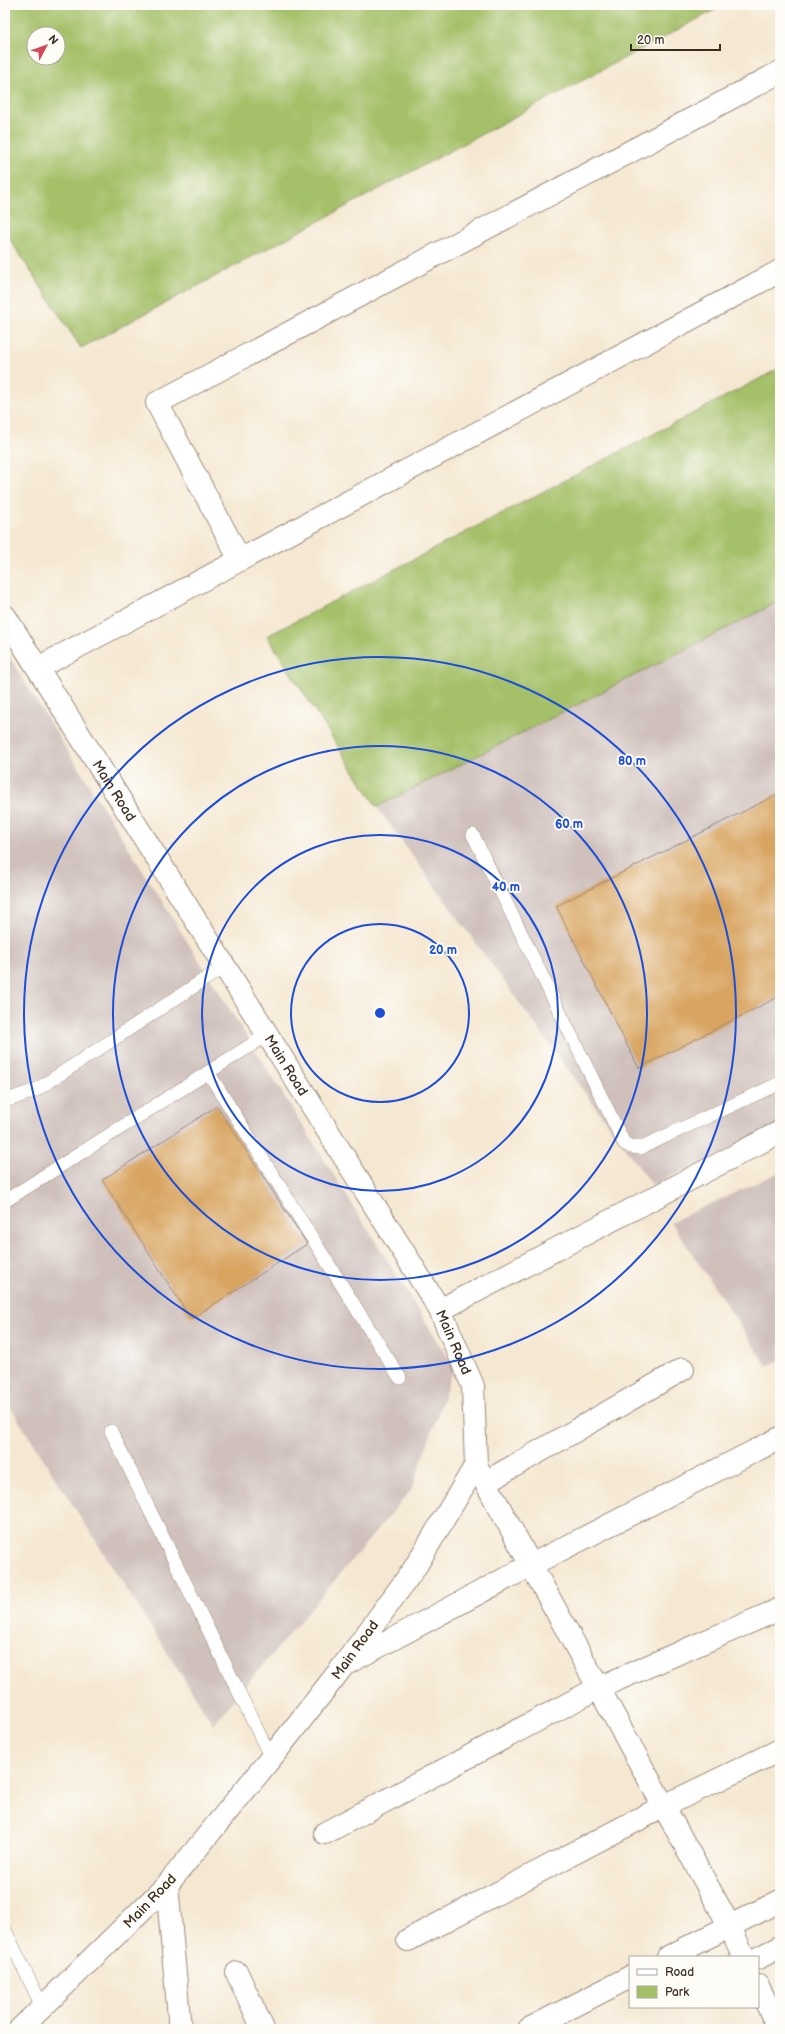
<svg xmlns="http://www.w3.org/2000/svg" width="785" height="2034" viewBox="0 0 785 2034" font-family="'Balsamiq Sans',sans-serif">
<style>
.industrial{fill:#cfc0bb}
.green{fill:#a4c067;stroke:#707542;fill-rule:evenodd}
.building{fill:#d8a461}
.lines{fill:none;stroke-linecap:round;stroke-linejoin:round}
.service-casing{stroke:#988978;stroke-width:14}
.minor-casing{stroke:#988978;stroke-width:24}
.tertiary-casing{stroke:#988978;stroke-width:24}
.service{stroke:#fff;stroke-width:13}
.minor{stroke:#fff;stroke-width:22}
.tertiary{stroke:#fff;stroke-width:22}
.ring{fill:none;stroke:#1d4ed8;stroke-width:2}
.labels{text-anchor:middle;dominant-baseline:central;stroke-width:4;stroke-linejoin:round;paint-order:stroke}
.street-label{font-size:14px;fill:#3b2a1e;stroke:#fdfcf7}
.centre{fill:#1d4ed8;stroke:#fdfcf7;stroke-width:2}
.ring-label{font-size:12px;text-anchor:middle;font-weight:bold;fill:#1d4ed8;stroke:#fdfcf7;stroke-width:4;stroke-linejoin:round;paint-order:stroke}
</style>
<rect width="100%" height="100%" fill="#fdfcf7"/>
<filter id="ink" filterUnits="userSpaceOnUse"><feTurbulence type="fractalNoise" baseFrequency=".025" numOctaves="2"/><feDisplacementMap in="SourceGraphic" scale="8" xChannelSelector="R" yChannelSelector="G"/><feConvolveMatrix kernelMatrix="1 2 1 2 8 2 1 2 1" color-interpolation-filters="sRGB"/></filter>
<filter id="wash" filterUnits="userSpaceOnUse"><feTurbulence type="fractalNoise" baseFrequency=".012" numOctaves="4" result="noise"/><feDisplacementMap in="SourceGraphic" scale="16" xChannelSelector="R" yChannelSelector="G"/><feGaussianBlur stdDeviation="0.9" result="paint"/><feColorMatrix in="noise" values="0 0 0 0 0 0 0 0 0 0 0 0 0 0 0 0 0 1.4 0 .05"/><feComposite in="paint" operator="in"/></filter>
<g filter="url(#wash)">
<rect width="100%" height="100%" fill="#f5e8d2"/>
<!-- industrial -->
<path class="industrial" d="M780 601V1127L652 1185 377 807Z
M5 651 454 1367 412 1489 213 1724 5 1399Z
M780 1172V1360L767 1366 671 1222Z"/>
<!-- green -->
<path class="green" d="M5 5H724L81 348 5 232ZM34 34H58V58H34Z
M780 368V601L377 807 267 636Z"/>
<g id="blocks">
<!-- building -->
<path class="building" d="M780 793V996L639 1068 556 906Z
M217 1106 307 1244 191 1319 102 1180Z"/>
</g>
</g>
<g filter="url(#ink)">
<use href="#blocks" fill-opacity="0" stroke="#988978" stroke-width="1"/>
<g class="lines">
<defs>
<path id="service" d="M473 835 624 1143 631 1147 640 1148 780 1083
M208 1072 400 1378
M5 1101 36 1090 225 966
M5 1201 267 1035
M111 1431 271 1758
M5 1930 43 2008"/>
<path id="minor" d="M240 560 157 403 780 72
M38 668 780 271
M440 1310 780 1132
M476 1465 729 1925 744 1957
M486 1482 683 1369
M344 1665 531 1565 780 1438
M325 1833 598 1688 780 1609
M167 1885 180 2029
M408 1940 664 1806 780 1750
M668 1957 780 1901
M758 1958 780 1947
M237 1973 263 2029
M758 1986 779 2029
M529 2029 630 1977"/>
<g id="tertiary">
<path id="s1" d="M5 616 440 1310 473 1386 476 1465 414 1569 344 1665 271 1758 167 1885 20 2029"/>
</g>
</defs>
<!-- service casing -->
<use href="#service" class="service-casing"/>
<!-- minor casing -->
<use href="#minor" class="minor-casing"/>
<!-- tertiary casing -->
<use href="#tertiary" class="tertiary-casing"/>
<!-- service -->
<use href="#service" class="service"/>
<!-- minor -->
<use href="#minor" class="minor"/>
<!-- tertiary -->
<use href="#tertiary" class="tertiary"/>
</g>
</g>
<!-- distance rings -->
<g class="ring">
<circle cx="380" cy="1013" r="89"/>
<circle cx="380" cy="1013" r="178"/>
<circle cx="380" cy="1013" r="267"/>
<circle cx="380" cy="1013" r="356"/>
</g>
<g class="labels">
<!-- street labels -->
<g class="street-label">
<text stroke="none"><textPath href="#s1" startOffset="206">Main Road</textPath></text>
<text stroke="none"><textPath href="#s1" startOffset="530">Main Road</textPath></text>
<text stroke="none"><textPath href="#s1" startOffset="854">Main Road</textPath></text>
<text transform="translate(355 1650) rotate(-54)">Main Road</text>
<text transform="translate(150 1901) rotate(-46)">Main Road</text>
</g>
</g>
<circle cx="380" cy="1013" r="6" class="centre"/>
<g class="ring-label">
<text x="632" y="765">80 m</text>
<text x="569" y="828">60 m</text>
<text x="506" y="891">40 m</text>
<text x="443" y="954">20 m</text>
</g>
<!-- margin -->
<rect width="785" height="2034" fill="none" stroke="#fdfcf7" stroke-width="20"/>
<!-- legend -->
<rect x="629" y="1956" width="130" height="52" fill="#fdfcf7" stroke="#afa8a0"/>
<rect x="637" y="1969" width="20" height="6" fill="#ffffff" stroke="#afa8a0"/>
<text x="665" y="1976" font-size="12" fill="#3b2a1e">Road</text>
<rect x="637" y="1986" width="20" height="12" fill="#a4c067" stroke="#afa8a0"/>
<text x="665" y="1996" font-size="12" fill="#3b2a1e">Park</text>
<!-- north arrow -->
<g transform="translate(46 46) rotate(49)"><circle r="19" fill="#fdfcf7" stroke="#afa8a0"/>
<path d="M0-3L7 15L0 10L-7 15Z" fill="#d1495b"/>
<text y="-6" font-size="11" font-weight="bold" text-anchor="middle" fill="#3b2a1e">N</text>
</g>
<!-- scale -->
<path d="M631 44v6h89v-6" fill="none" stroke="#3b2a1e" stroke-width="2"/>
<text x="637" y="44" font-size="12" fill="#3b2a1e" stroke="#fdfcf7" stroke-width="3" paint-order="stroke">20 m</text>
</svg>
